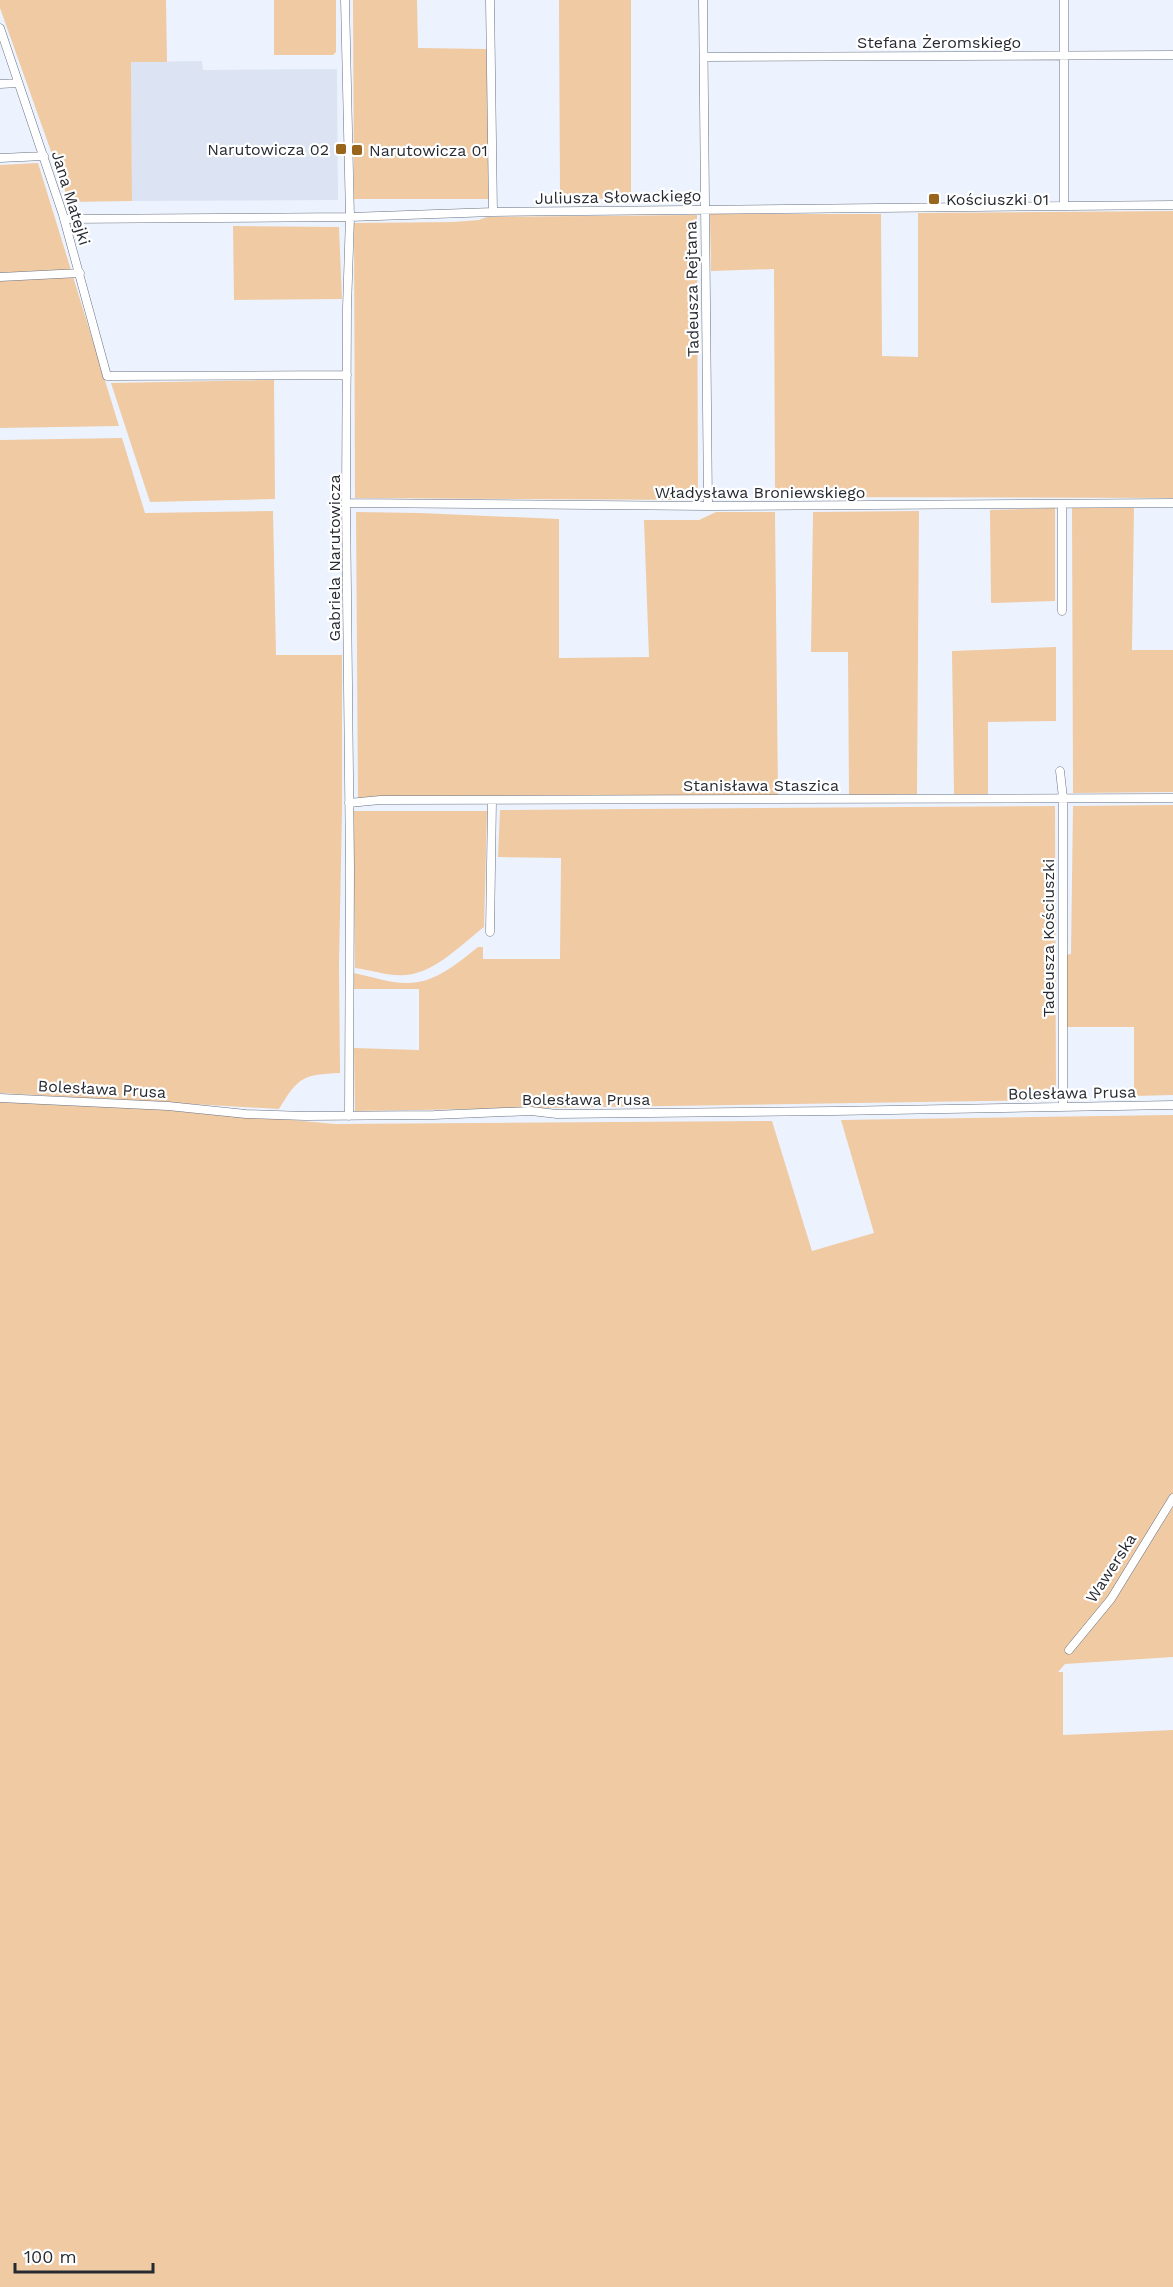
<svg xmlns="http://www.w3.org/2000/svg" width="1173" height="2287" viewBox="0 0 1173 2287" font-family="'Work Sans',sans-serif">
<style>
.built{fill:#dce4f3}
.green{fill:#efcaa3}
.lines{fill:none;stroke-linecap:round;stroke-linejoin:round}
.minor-casing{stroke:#697281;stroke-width:9}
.minor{stroke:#fff;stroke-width:8}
.poi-dot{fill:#99641c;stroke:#fff;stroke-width:2}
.labels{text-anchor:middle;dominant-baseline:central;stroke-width:4.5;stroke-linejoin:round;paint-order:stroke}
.street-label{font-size:16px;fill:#272b31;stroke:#fff}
.poi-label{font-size:16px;fill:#272b31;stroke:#fff;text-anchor:start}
</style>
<rect width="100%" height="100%" fill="#edf3fe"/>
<!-- built -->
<path class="built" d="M202 61 203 70 337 69 338 200 132 201 131 62Z"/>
<!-- green -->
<path class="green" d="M0 0H166L167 62H131L132 201 69 202 0 8Z
M274 0H336V52L333 55H274Z
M353 0H417L418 48 488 49 489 199H354Z
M559 0H631V199L560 198Z
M38 163 119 426 0 428V165Z
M1173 211V498L775 497 774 269 711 271 710 214H881L882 356 918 357V213Z
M697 215 698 500 355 498 354 223 453 222 479 220 487 217Z
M233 226 339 227 342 299 234 300Z
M274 380 275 499 150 502 111 383Z
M122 438 145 513 273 511 276 655H342V810L339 965 340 1073C303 1075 299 1076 279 1109L0 1093V440Z
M1055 508V601L991 603 990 510Z
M1072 508H1134L1132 650H1173V792L1073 793Z
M919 511 917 794 849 796 848 652H811L813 512Z
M356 512 420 513 559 519V658L649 657 644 520H699L716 512H775L778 795 358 798Z
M1056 647V721L988 722V794L954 795 952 651Z
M1173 805V1095L1134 1096V1027H1065V955L1071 954 1073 806Z
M1055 806 1056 1100 355 1111 354 1048 419 1050V989H354V973C374 977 397 986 418 982 439 979 462 960 478 947H483V959H560L561 858 498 857 500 810Z
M353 811H487L484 927C462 944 436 972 406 975 391 977 371 970 355 968Z
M0 1100 174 1109 335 1124 772 1121 812 1251 874 1233 841 1120 1173 1115V1657L1065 1664 1058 1672H1063V1735L1173 1730V2287H0Z"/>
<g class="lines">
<defs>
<path id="minor" d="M345 0 350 217 347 308 346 503 350 867 349 1116
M490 0 493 212
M703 0 708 506
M1064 0V206
M0 28 63 215 107 376 347 375
M704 57 1173 55
M0 84 18 83
M0 158 44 156
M64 219 350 217 493 212 1173 205
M0 277 80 273
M346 503 708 506 1173 503
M1062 505V611
M1060 771 1063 798V1106
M349 803 380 800 1173 798
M490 932 492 801
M0 1098 168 1106 246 1114 305 1116 434 1115 531 1111 557 1114 834 1111 1173 1105
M1069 1650 1111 1599 1173 1498"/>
</defs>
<!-- minor casing -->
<use href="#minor" class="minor-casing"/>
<!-- minor -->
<use href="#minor" class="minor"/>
</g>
<!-- markers -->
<g class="poi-dot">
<rect x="335" y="143" width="12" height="12" rx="3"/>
<rect x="351" y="144" width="12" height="12" rx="3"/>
<rect x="928" y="193" width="12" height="12" rx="3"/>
</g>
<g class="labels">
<!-- street labels -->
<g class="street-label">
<text x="939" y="42">Stefana Żeromskiego</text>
<text transform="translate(618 197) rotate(-1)">Juliusza Słowackiego</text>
<text transform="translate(71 198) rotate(73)">Jana Matejki</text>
<text transform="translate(692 289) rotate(-91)">Tadeusza Rejtana</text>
<text x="760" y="492">Władysława Broniewskiego</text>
<text transform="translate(334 558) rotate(-90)">Gabriela Narutowicza</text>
<text x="761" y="785">Stanisława Staszica</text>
<text transform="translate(1048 938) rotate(-90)">Tadeusza Kościuszki</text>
<text transform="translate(102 1089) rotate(3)">Bolesława Prusa</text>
<text transform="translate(1072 1093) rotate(-1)">Bolesława Prusa</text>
<text x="586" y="1099">Bolesława Prusa</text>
<text transform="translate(1111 1568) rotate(-57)">Wawerska</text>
</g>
<!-- poi labels -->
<g class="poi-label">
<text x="329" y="149" text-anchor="end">Narutowicza 02</text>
<text x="369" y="150">Narutowicza 01</text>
<text x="946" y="199">Kościuszki 01</text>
</g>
</g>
<!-- scale -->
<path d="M15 2263v9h138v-9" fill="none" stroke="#272b31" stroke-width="3"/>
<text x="24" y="2263" font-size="18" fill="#272b31" stroke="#ffffff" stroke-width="4.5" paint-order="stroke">100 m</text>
</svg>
